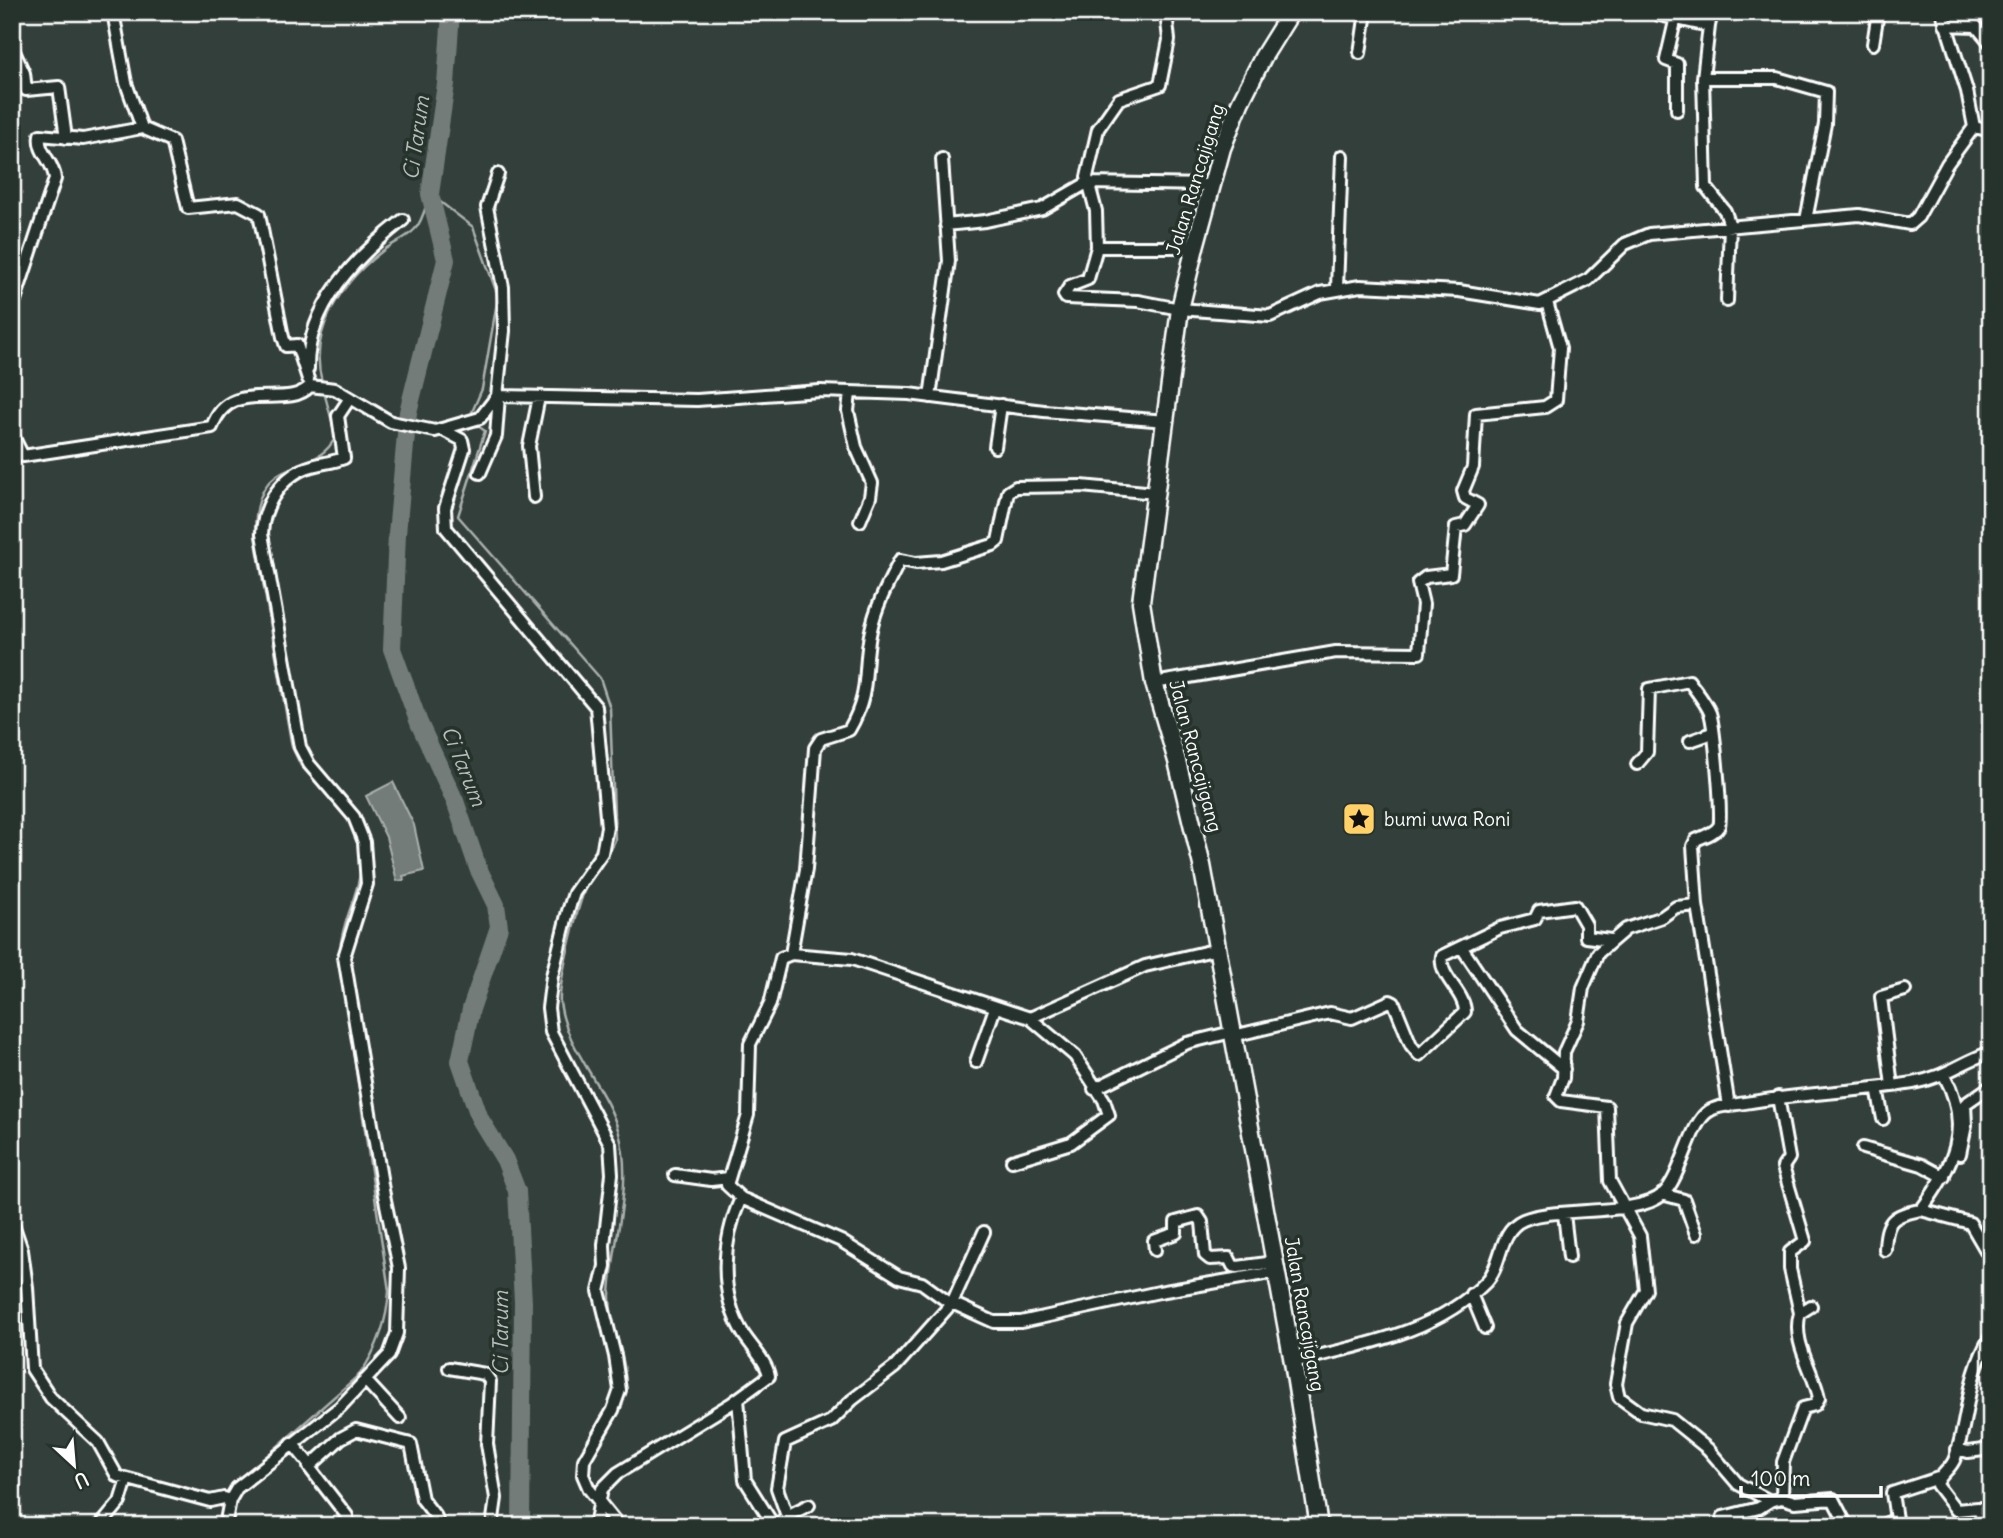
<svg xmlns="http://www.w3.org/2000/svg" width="2003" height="1538" viewBox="0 0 2003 1538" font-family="Delius,sans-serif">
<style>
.water{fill:#737b78;stroke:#abb0ae;stroke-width:2}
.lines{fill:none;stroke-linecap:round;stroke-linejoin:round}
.stream{stroke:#abb0ae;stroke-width:2.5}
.river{stroke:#737b78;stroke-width:18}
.minor-casing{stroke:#fff;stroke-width:16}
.secondary-casing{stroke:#fff;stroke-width:21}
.minor{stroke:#26332d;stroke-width:10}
.secondary{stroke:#26332d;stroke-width:16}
.labels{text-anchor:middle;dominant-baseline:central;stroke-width:7;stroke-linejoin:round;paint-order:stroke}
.street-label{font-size:19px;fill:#fff;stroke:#26332d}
.poi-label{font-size:19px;fill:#fff;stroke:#26332d;text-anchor:start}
.water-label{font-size:21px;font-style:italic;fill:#b9bdbc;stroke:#26332d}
</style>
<rect width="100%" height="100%" fill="#333f3a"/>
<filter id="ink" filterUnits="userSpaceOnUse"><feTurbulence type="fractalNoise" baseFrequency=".0143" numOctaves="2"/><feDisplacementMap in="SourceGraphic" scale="14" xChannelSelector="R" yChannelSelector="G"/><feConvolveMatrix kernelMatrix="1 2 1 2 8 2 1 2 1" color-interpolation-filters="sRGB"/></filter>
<g filter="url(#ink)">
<!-- water -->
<path class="water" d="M393 782 414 825 424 871 403 876 404 880 397 881 386 837 366 796Z"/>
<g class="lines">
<!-- stream -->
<path class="stream" d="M322 382C308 332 341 283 380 253 390 244 406 239 415 229 423 221 426 204 430 194L473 227 498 296 482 389 472 412 473 417
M324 392 336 436C314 482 254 446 255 536L292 747 301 766 326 792
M474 423 485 431 458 516 600 678 610 708 615 840C609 860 592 871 585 889 577 909 558 984 560 1003 567 1051 607 1088 619 1133 634 1185 612 1242 610 1295 609 1337 640 1372 617 1413
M340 953C341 923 358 897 361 868
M245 1475 360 1374C378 1348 387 1322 389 1291L340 963
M588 1476 591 1460 612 1422
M217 1526 225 1502"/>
<!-- river -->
<path class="river" d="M451 12 446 84 430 194 446 260 408 412 397 534 392 649 419 723 455 801 478 868 496 905 499 927 471 1009 460 1061 480 1119 505 1160 517 1191 523 1302 521 1526"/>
<defs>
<path id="minor" d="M113 12 126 83 142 128
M1166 12 1169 40 1160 85 1119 99 1098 129 1087 177 1096 211 1097 247 1088 279 1070 286 1064 295 1066 298 1138 301 1180 309 1270 316 1320 293 1360 286 1459 291 1540 304 1588 280 1625 244 1649 234 1859 215 1910 224 1918 217 1947 164 1974 127
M1942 12 1967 91 1974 127 1991 131
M1659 15 1709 26 1703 78H1777L1826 92 1825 124 1806 220
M1676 17 1666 60 1677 64V110
M1945 25 1976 26 1991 44
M1709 26 1712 12
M1873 44 1878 12
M12 47 24 73 26 90 59 87 66 138
M1360 53 1366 12
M1703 78 1706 187 1725 211 1730 226 1727 301
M946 225 985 221 1042 209 1087 183 1211 185
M1097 247H1195
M1337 288 1342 156
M12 309 55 179C54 161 37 153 40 135L83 139 142 128 172 141 188 208 238 203 259 214 283 337 286 346 297 345 308 379
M308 369C307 305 357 256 403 220
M310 386 335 389 391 422 435 431 480 418 497 396 697 400 820 391 909 394 1044 411 1166 421
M850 393 848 411 856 447 872 483 870 497 860 521
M497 396 504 331 503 287 487 207 498 174
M930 397 949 261 942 159
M441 429 462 440 464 449 445 508 446 528 596 707 607 827 602 853 574 893 568 911 552 976 548 1008 551 1032 610 1144 612 1174 604 1245 605 1266 599 1291 615 1356 620 1390 613 1410 584 1460 583 1475 589 1489 619 1526
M12 434 23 456 212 427C230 375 286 412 310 386
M995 447 1001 405
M480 473 496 436 499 396
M534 497 529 446 539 397
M1154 683 1336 652 1419 653 1423 604 1418 583 1426 577 1451 574 1456 527 1465 525 1478 505 1465 498 1463 491 1473 467 1476 414 1545 407 1556 400 1560 348 1547 302
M1690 741 1713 733
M1637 764 1647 752 1649 689 1689 681C1696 691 1706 703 1710 713 1714 724 1723 819 1719 826 1714 834 1704 836 1696 840L1693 846 1697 905 1729 1106
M1697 905 1676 907 1662 917 1626 929 1598 953 1583 988 1578 1021 1564 1052 1563 1078 1556 1096 1561 1101 1607 1107 1610 1181 1640 1236 1646 1290 1627 1323 1616 1384 1619 1397 1641 1413 1672 1420 1708 1449 1738 1484 1770 1501
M1462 948 1517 1030 1564 1069
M791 954 806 869 815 748 821 739 849 730C872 691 862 669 871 630 876 605 889 582 900 560L916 563 941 561 993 545 998 541 1008 492 1016 487 1081 486 1156 493
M1030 1018 1145 966 1218 949
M1233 1036 1330 1013 1352 1018 1390 1001 1394 1003 1411 1045 1419 1055 1465 1012C1465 992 1438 976 1442 956L1500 928 1535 919 1539 911 1575 906 1586 925V937L1611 940
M976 1062 995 1008
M1892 1086 1881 997 1905 990
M1877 1088 1883 1119
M1094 1089 1187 1043 1232 1032
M1778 1097 1789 1158 1783 1167 1805 1241 1790 1252V1269L1800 1313
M1863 1148 1922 1165 1944 1177
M1960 1154 1966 1125 1965 1104 1991 1086
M675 1175 711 1180 729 1178
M1662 1194 1684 1200 1696 1234
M741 1198 727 1185 748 1115 750 1044 770 1004 781 958 791 954 852 959 1030 1018 1075 1056 1104 1100 1109 1115 1071 1143 1012 1161
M1921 1210 1970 1223 1991 1259
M1564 1214 1569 1257
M12 1221 22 1250 27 1287 32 1369 51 1398 98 1442 117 1476 210 1501 224 1498 230 1500
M1155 1250 1154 1241 1176 1233V1222L1198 1216 1202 1222 1205 1255 1210 1259 1229 1258 1233 1266 1238 1267 1274 1262
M1885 1250C1886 1220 1892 1215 1921 1210 1953 1166 1973 1128 1944 1075
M1471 1294 1485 1328
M952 1303 984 1232
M1293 1362C1360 1345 1435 1334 1486 1282 1503 1265 1498 1231 1523 1220 1555 1206 1638 1217 1663 1194 1682 1176 1690 1122 1709 1111 1718 1105 1734 1105 1745 1103 1801 1093 1857 1092 1913 1083 1946 1077 1961 1062 1991 1052
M449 1368 485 1374 490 1381 487 1444 496 1498 492 1526
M365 1380 400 1418
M738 1399 745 1480 774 1526
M292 1443 310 1465
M1957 1449 1968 1452 1991 1449
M1782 1498 1783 1462 1803 1408 1815 1405 1819 1398C1814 1371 1791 1342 1800 1313L1811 1306
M787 1516 809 1505
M100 1526 120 1502 127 1479
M225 1526 230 1500 237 1488 340 1407 389 1355 397 1333 399 1268 383 1190 344 957 367 884 364 842 354 817 309 764 300 747 262 534C263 505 282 474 312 466 323 463 334 462 344 458L338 416 350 398
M348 1526 347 1516 309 1467 341 1438 356 1430 411 1444 422 1499 436 1517 438 1526
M595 1526 602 1489 618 1473 732 1403 769 1376C767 1362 752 1347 744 1335 718 1294 722 1240 741 1198L841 1241 899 1277 922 1283 951 1304
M777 1526 787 1516 777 1488 785 1442 831 1421 852 1400 895 1367 952 1303 994 1322H1021L1159 1292 1276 1272
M1722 1526 1723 1517 1759 1508 1770 1501 1782 1498 1795 1502 1833 1499 1847 1526
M1880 1526 1896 1519 1892 1493 1938 1478
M1986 1526 1978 1508 1956 1510 1937 1485C1939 1474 1951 1470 1955 1458 1970 1414 1965 1379 1991 1336"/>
<path id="secondary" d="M1291 12 1263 57 1240 103 1222 148 1195 247 1180 309 1141 602 1154 683 1177 761 1202 865 1293 1362 1319 1526"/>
</defs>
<!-- minor casing -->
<use href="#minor" class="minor-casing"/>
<!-- secondary casing -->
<use href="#secondary" class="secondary-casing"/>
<!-- minor -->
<use href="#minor" class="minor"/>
<!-- secondary -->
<use href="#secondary" class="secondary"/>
</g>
</g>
<!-- icons -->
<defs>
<symbol id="sight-square" viewBox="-11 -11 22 22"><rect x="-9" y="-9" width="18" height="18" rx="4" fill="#ffd166" stroke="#26332d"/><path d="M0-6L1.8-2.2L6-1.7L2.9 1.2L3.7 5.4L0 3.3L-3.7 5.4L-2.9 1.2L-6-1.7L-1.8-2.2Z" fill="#111"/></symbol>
</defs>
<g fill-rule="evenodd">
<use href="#sight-square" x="1340" y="800" width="38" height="38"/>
</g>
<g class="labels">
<!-- street labels -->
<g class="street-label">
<text transform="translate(1195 179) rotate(-73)">Jalan Rancajigang</text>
<text transform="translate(1196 756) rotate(75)">Jalan Rancajigang</text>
<text transform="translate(1305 1314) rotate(80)">Jalan Rancajigang</text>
</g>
<!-- poi labels -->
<g class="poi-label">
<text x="1384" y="819">bumi uwa Roni</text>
</g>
<!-- water labels -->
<g class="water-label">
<text transform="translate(416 138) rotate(-82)">Ci Tarum</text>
<text transform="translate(464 766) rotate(68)">Ci Tarum</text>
<text transform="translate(500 1333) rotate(-90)">Ci Tarum</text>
</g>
</g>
<!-- margin -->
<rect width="2003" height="1538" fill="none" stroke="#26332d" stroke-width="42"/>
<rect x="21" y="21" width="1961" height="1496" fill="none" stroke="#fff" stroke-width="2.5" filter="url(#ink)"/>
<!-- north arrow -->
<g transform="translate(74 1465) rotate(154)" stroke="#26332d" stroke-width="5" paint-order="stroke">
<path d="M0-5L12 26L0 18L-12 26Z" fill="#ffffff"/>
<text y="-10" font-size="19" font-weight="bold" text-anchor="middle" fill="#ffffff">U</text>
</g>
<!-- scale -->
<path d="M1741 1486v10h140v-10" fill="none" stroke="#ffffff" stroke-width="3.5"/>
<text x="1751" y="1486" font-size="21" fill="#ffffff" stroke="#26332d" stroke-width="5" paint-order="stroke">100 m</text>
</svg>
